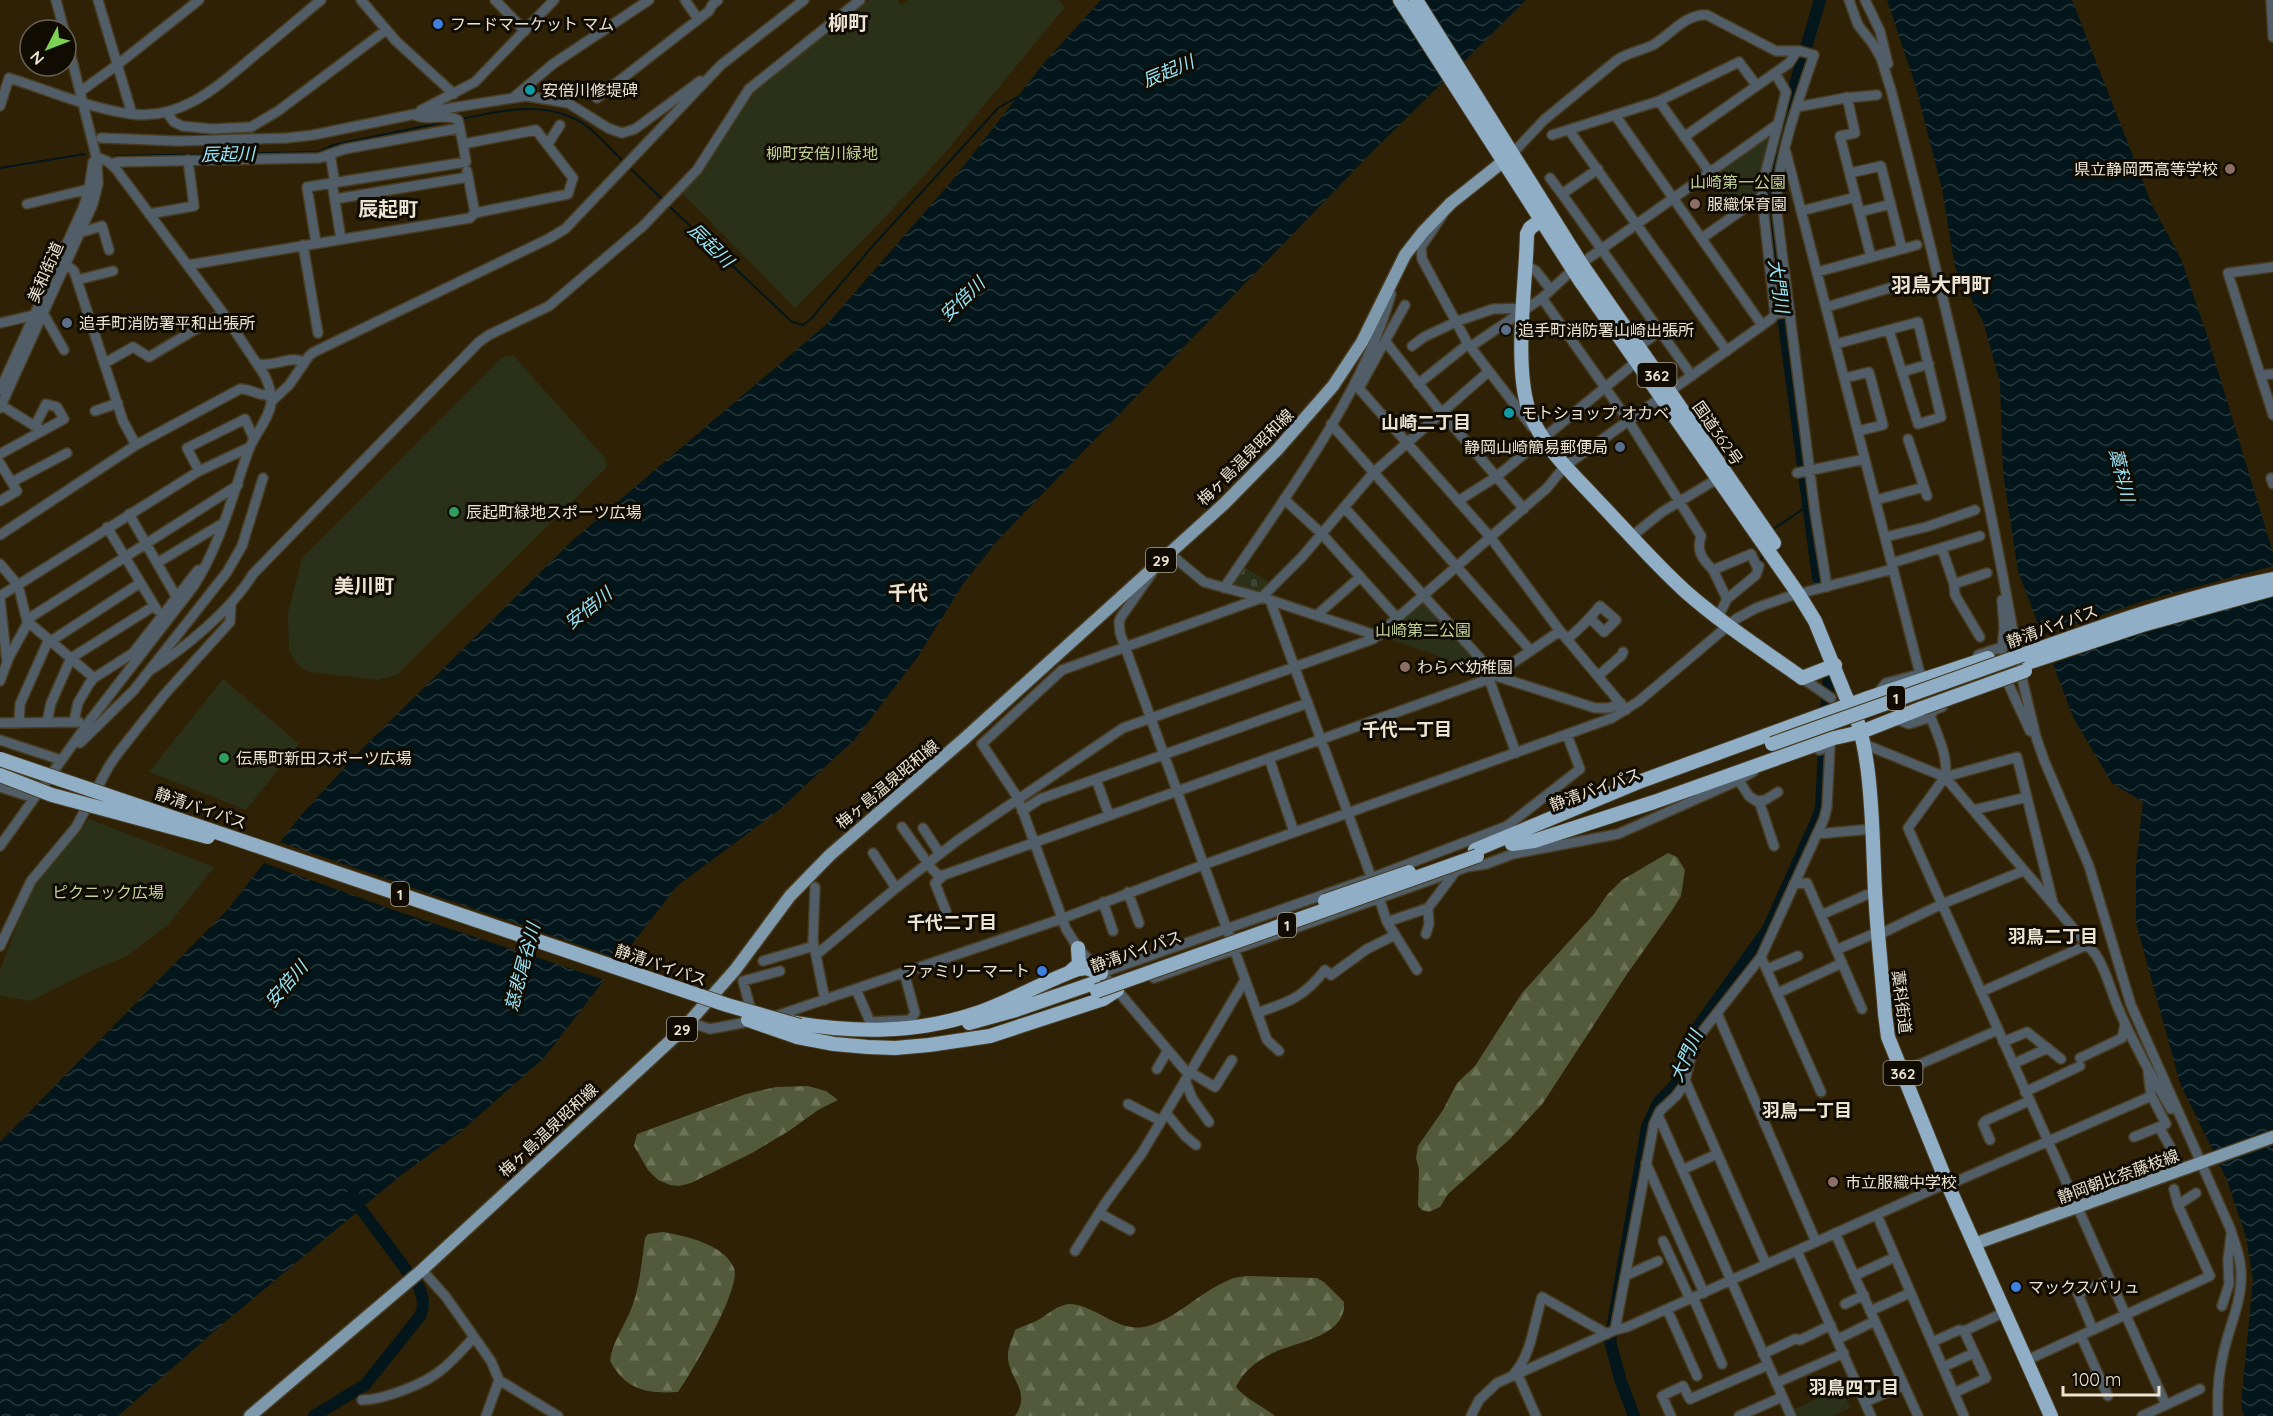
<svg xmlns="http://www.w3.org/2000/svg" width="2273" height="1416" viewBox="0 0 2273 1416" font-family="Quicksand,'Noto Sans JP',sans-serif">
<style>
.green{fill:#2b3119}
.forest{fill:url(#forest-firs)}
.cemetery{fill:url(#cemetery-stones)}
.water{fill:url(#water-waves)}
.pier{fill:#2e2105}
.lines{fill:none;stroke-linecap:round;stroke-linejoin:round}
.stream{stroke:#02161b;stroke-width:2}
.river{stroke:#02161b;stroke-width:12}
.minor-casing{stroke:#483c22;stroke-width:12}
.major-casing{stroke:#483c22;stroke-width:15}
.highway-casing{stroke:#483c22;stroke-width:16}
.minor{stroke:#515e68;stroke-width:9}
.major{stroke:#7e98ac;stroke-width:12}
.highway{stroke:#90afc7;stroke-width:14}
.highway-bridge-casing{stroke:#483c22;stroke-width:16;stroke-linecap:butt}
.highway-bridge{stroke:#90afc7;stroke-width:14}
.shop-dot{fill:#3f7fe0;stroke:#110c03;stroke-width:2}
.culture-dot{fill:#0f9aa8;stroke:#110c03;stroke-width:2}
.education-dot{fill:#8d6e63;stroke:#110c03;stroke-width:2}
.service-dot{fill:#5c6f8a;stroke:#110c03;stroke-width:2}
.leisure-dot{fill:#2e9e5b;stroke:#110c03;stroke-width:2}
.labels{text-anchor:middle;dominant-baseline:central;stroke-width:6;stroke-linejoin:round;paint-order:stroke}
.shield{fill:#110c03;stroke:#aaa395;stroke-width:1.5}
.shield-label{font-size:15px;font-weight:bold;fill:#ebe4d3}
.poi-label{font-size:16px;fill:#ebe4d3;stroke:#110c03;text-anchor:start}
.park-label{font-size:16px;fill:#c2d298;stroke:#110c03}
.street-label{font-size:16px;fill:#ebe4d3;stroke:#110c03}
.water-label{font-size:18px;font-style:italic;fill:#98e4f7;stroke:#110c03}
.neighbourhood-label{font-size:18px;font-weight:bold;fill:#ebe4d3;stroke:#110c03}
.quarter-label{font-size:20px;font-weight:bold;fill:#ebe4d3;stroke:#110c03}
</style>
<defs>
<pattern id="forest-firs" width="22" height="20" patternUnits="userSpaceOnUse" patternTransform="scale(1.5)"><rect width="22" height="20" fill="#525a3b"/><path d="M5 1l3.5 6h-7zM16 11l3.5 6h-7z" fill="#6b7256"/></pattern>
<pattern id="cemetery-stones" width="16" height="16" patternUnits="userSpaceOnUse" patternTransform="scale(1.5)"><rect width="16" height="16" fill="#2b3119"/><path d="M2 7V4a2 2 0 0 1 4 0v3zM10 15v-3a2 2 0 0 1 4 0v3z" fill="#40452f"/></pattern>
<pattern id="water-waves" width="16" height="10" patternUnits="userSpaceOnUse" patternTransform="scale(1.5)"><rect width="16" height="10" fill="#02161b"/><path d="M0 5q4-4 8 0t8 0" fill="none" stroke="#27383b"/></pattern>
</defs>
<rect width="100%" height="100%" fill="#2e2105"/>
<!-- green -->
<path class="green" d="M869 0H897L901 5 908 0H1059L1065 7 944 154 872 231 795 308 682 193 705 166 755 91Z
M1769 134 1770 136 1757 194 1733 211 1710 177Z
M513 355 605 458 607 467 397 675 378 680 310 672 299 666 289 651 288 613 302 558 502 357Z
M1425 601 1489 674 1383 637Z
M223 679 299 744 246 810 149 772Z
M89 819 214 867 169 924 127 956 84 974 31 1001 0 996V970L30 891Z
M1841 1387 1850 1408 1833 1416H1794L1791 1411Z"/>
<!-- forest -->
<path class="forest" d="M1668 853 1677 857 1685 870 1681 896 1671 912 1627 974 1543 1103 1511 1138 1448 1194 1440 1207 1429 1212 1422 1210 1418 1206 1419 1169 1416 1158 1418 1146 1443 1110 1457 1083 1475 1066 1522 993 1594 914 1607 895 1622 880Z
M808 1086 826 1091 838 1100 818 1110 789 1131 752 1153 691 1183 679 1186 670 1185 658 1180 648 1170 634 1146 637 1134 746 1094 776 1087Z
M663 1232C685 1236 724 1244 734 1268 742 1288 691 1374 678 1392 647 1394 626 1390 610 1361 612 1341 627 1323 633 1304 640 1284 642 1259 645 1238L648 1234Z
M1247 1276 1317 1278 1324 1282 1344 1302C1347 1338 1293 1342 1269 1355 1254 1363 1243 1372 1236 1387 1243 1397 1264 1407 1275 1416H1015C1033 1390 1006 1378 1008 1353 1009 1345 1013 1337 1015 1330 1023 1326 1033 1323 1040 1319 1049 1313 1058 1305 1069 1304 1094 1304 1117 1332 1144 1327 1176 1320 1199 1292 1229 1280 1234 1277 1241 1277 1247 1276Z"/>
<!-- cemetery -->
<path class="cemetery" d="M1241 565 1270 583 1259 593 1229 584Z"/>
<!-- water -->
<path class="water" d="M1101 0H1526L1368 156 997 541 963 584 917 658 855 739 779 810 677 886 543 1059 459 1133 400 1176 219 1327 118 1416H0V1142L229 908 302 814 359 752 573 540 829 322 951 182 1043 64Z
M1887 0H2072L2152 205 2181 259 2208 338 2273 553V1416H2244L2241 1404 2253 1280 2246 1237 2227 1180 2180 1083 2136 923V866L2143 802 2112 783 2073 717 2018 571 2003 473 2000 383 1984 324 1955 267 1942 189 1915 84Z"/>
<!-- pier -->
<path class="pier" d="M2273 566V597L2181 618 2050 665 2039 636 2143 601Z
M277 841 623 960 608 981 405 914 261 862Z"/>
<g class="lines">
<!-- stream -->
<path class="stream" d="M461 119C503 110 550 99 588 127 601 137 613 152 625 163
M115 156 319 152 333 145 449 121
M629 167 664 201
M0 168 85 154
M668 205 792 322 803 325 811 319 871 248 998 108 1019 96
M1775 528 1809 505
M1761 563 1762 556"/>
<!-- river -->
<path class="river" d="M1818 578 1768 204C1777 135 1801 67 1820 0
M1826 712 1829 676
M314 1416 365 1385 420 1316C425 1305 423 1298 419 1287L358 1205 353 1194
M1634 1416 1621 1382 1610 1341 1647 1127 1658 1103 1676 1084 1692 1035 1768 929 1819 815 1821 806 1824 750"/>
<defs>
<path id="minor" d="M56 0 64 30
M98 0 132 114
M361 0 396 41 454 94
M495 0 525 31
M685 0 698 19
M1849 0 1858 25 1873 44 1881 58 1891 90C1938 273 1983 457 2015 643
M1865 0 1880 31 1888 64
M2271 0 2273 37
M81 91 117 65 199 0
M514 97 553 64 649 0
M1847 97 1855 133 1840 136 1871 257
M597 98 709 11 712 5 718 0
M1659 101 1710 173
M0 106 9 78C48 90 91 109 131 114 182 121 219 85 255 55 277 37 299 18 321 0
M1797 107 1845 98 1877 95
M421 110 475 82 554 0
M167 113 174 122 182 126 212 129 251 127 278 111 386 30
M1615 115 1762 325
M417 116C430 121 446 113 458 120L463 144
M1569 130 1727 351
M1552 135 1659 101 1739 62 1757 86
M1684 137 1775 73
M101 138 178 141 287 138 313 135 425 112 526 96 568 103 608 128 622 133 635 129 700 81
M548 144 560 125
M1786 152 1920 674
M1513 153 1544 120 1617 60C1628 52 1641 51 1653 45 1670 35 1686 13 1707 15L1776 51H1800L1814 55C1798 101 1778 157 1776 205L1815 512 1827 587
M330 154 335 183
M111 164 117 162 319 158 345 149 460 128
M1598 169 1562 194 1692 376
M467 171 475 213
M1850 173 1881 166 1902 249
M1550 178 1562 194
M332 183 341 239
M335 199 468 177
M27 204 89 189
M1801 211 1856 197
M1860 212 1891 204
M149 214 194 206 188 160
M1442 216 1421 247 1422 259 1468 344 1532 427
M79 233 102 226 109 250
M1702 238 1762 196
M303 245 318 333
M1589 258 1778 124 1786 92 1775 73 1789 63 1797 51
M65 263 74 271 77 280 123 421 136 445
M188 265 470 218 475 213 568 194 573 178 536 130 463 144 466 162 307 187 316 243
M1527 266 1536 271 1551 290
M2273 267 2228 273 2273 415
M1817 272 1917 245
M77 280 113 271
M1542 298 1628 420 1701 536C1696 551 1702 559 1713 570L1751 554 1758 569
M1827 307 1922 278
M1775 314 1762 198 1763 182 1778 124
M0 323 43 313 64 350
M1385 341 1441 412 1524 509
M1836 344 1918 322 1941 417 1918 424 1889 330
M1412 346 1424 337 1458 321 1493 309 1524 308
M1470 347 1542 298 1567 275
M1638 347 1660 331
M105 363 133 347 149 357 223 313
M259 364C274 367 291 355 304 362
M1902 372 1929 364
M2260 375 2273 374
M1845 378 1869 372 1883 425 1858 431
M1355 384 1491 538 1560 631 1626 710
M1418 384 1468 344
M1359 388 1405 305
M0 390 83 208 89 189 93 162
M271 402 289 385 309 356 314 352 548 239 565 229 721 65 804 0
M1 405 41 430
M0 408 93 204 98 184 97 160 66 36
M95 411 118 403
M1331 424 1531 651
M1908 439 1927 496
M0 454 64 419 57 407 46 404 35 426
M0 463 17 491 0 501
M199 471 187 448 245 419 254 439
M1797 473 1865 459
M2271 478 2273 484
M12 482 67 453
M1284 499 1322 534 1398 619
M1876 500 1924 487
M1458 501 1496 477 1636 362
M1344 507 1496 676 1595 708H1609L1621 703
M129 514 177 598
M107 527 157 610
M0 535 136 445 240 389C251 388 260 398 271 394
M1632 536 1662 512 1717 479
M1885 537 1926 527 1975 510
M1942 549 1954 584 1955 595 1980 637
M1169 553 1204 582 1270 600 1378 636
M157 563 220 525
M1892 563 1980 536
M0 564 18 585 0 596
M1713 570 1727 599
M1152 573 1121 617 1119 622 1120 633 1267 1040 1279 1051
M1954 584 1987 573
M1224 588C1283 500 1362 397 1391 294
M0 599 7 663
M1270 600 1373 882
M2002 600 2004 628 2002 650
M1317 615 1360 577
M1718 617 1727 599 1756 575 1759 566
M1567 639C1580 629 1590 618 1600 606L1616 620 1604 632 1590 618
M51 641 140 583
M1978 655 2002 647
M2020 670 2036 737 2044 760 2089 866 2131 1005 2230 1228C2235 1244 2242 1260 2241 1278 2241 1304 2228 1330 2223 1355 2218 1376 2217 1395 2218 1416
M149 671C185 648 231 610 253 574L479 342 489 335 549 306 643 226 697 170 749 89 860 0
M1598 676 1622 655 1623 652
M94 678 27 621 18 585 199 471 250 447
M1802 678 1831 698
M1489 679 1516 753
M0 681 9 657 31 617 238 485
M2007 681 2030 731
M1876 695 1886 683 1920 674 1923 675
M1942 707 1934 710 1930 716C1937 733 1949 758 1945 777L1908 828 2166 1405
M1896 719 1909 724 1931 717
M74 721 78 703 89 684 94 678 133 653 198 570
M47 722 51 703 71 658 154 606
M0 723 79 722
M19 723 20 704 49 639
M0 740 61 760
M80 743 134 690 227 572 242 546 263 478
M1864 744 1945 777 2096 955C2107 972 2111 992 2119 1010 2134 1045 2152 1077 2171 1109
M1269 758 1294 832
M1945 777 2017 757 2053 903
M1096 779 1109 815
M1739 781 1749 796 1756 801 1765 800 1778 792
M0 787 34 798
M1759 801 1774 846
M1973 810 2027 797
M1022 811 1040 799 1308 703
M902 827 932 869 938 875H944L1489 679 1560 631
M923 828 940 854
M1817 834 1872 829
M0 846 88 723 193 587C221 544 232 496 249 449 255 434 269 419 271 403 272 394 269 385 265 376L223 313 116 169 107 161 96 157
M873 853 896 888
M944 875 935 883 946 911
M1794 884 1807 883 1862 1009
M815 887 813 941 825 1000
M1128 892 1139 923
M1378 895 1387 922 1417 970
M1103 902 1113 931
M1821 915 1875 891
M1387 922 1428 908
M1426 934 1429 924 1428 908 1456 871
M1878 935 1942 904 2023 871
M0 946 31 881 76 827 109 766 118 753 164 695 230 622 231 603
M1836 950 1878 932
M816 955 896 888 958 840 1123 728 1373 639 1547 488 1565 466 1771 319 1775 314 1790 312
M1761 957 1821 1092
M763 961 814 946
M1767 969 1798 956
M1101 973 1371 878 1507 826 1580 769 1567 735
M1154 978 1467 867 1486 864 1513 854 1618 834 1735 782 1754 771
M856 989 870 1022 910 1020 915 1013 904 972
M1981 992 2087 945
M1778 993 1842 963
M1257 1013C1289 1002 1304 997 1325 970L1331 975 1367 949 1395 935
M1717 1013 1816 1242
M752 1014 743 981 780 971
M773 1017 1061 919 1203 865 1612 718 1639 701 1736 619 1756 608 1787 597 1893 569
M689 1022 710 1029 753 1021
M2003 1042 2027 1032 2061 1059
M2080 1058 2122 1038 2125 1025
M2013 1064 2048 1048
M1157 1069 1168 1050
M1190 1072 1215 1087 1232 1060
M1902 1072 1998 1030
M1189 1075 1117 990 1078 948 1066 929 1018 798 982 744 1062 670 1261 598 1302 557 1374 472 1488 372
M1185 1080 1192 1098 1209 1122
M1685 1080 1766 1264
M2025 1092 2080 1066
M1128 1104 1161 1121
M1166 1113 1185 1136 1196 1145
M1658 1115 1791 1416
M2159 1127 2176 1157
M2134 1137 2166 1124 2151 1095
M1990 1140 1983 1124 1985 1121 2029 1101
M1646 1163 1704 1293
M1682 1170 1717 1154
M1948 1185 2149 1097 2151 1095 2148 1072
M2178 1205 2196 1193
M1099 1213 1130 1230
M1877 1215 1964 1416
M1835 1233 1918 1416
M1663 1241 1690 1299
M1075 1251 1106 1202 1142 1153 1245 980
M1797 1251 1871 1416
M422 1270 446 1297 491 1361 499 1380 558 1416
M1625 1276 1658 1261
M1854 1276 1895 1257
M1693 1297 1722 1364
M1845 1304 1864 1295
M2222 1306 2229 1284 2228 1260 2231 1235
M1667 1309 1697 1376
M1870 1311 1910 1293
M1615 1330 1654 1124 1660 1111 1676 1096 1684 1085 1693 1048 1703 1031 1761 957 1824 819 1827 807 1830 746 1819 750
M2093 1330 2078 1294 2109 1280
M1964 1331 2003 1313
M2081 1336 2108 1396
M1838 1339 1875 1321
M1932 1342 1959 1330 1964 1331 1986 1378 1954 1393
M1763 1354 1795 1339 1800 1340 1831 1325
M2025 1361 2210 1276 2178 1205 2174 1189
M1943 1367 1974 1353
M1517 1373 1536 1416
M1513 1375C1532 1355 1534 1322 1542 1297L1607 1334
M1776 1383 1844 1353
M362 1400C383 1400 424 1384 440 1371 453 1361 463 1349 474 1337
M1865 1402 1904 1385
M486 1416 499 1380
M1471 1416 1479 1400 1497 1383 1615 1330 1627 1327 1947 1183
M1671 1416 1662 1396 1683 1386 1690 1399 1768 1365
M1739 1416 1782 1397
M2142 1416 2200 1389"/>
<path id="major" d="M1974 1244 2273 1137
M250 1416 422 1270 682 1030 735 970 790 896 830 855 964 739 1224 504 1277 450 1333 386 1362 342 1405 255 1423 232 1451 203 1510 156"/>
<path id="highway" d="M1400 0 1581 282 1799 595 1815 621 1846 697C1874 737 1872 841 1875 890 1877 932 1882 973 1885 1014L1888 1037 1947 1183 2051 1416
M1416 0 1582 265 1774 543
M1541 220 1530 228 1527 234C1526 285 1514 360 1528 408 1539 443 1571 472 1596 499 1625 529 1653 562 1685 591 1721 623 1763 650 1802 678L1835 665
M2022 655C2105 625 2187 596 2273 579
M2024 664 2142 625 2273 589
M1512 844 1534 841 1654 802 1834 738 1861 732 1922 708
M1475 850 1636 783 1865 699 1988 658
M1070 972 1079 964 1078 948
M789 1022C853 1033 915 1034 977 1013 1012 1001 1044 981 1079 969L1086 968 1101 973
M969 1023 1016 1010 1094 983
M797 1037 834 1044 868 1047 895 1048 929 1045 990 1036 1103 999 1117 990"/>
</defs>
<!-- minor casing -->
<use href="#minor" class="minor-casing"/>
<!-- major casing -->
<use href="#major" class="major-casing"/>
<!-- highway casing -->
<use href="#highway" class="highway-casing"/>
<!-- minor -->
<use href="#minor" class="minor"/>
<!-- major -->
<use href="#major" class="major"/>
<!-- highway -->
<use href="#highway" class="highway"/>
<defs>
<path id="highway-bridge" d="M1922 708 2025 671
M1772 744 2022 655
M0 759 727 1005 800 1026
M0 775 52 795 208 837
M1325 901 1409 872
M1097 991 1477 856
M748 1020 797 1037"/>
</defs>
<!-- highway-bridge casing -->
<use href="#highway-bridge" class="highway-bridge-casing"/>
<!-- highway-bridge -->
<use href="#highway-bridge" class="highway-bridge"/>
</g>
<!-- markers -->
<g class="shop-dot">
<circle cx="438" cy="24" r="6"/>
<circle cx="1042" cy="971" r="6"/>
<circle cx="2016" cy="1287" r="6"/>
</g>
<g class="culture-dot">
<circle cx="530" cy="90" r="6"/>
<circle cx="1509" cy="413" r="6"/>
</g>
<g class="education-dot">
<circle cx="2230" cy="169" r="6"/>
<circle cx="1695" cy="204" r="6"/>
<circle cx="1405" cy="667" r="6"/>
<circle cx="1833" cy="1182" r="6"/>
</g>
<g class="service-dot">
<circle cx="67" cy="323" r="6"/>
<circle cx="1506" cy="330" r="6"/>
<circle cx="1620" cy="447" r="6"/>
</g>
<g class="leisure-dot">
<circle cx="454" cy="512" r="6"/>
<circle cx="224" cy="758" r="6"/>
</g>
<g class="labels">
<!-- shield labels -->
<g class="shield">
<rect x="1637.5" y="363" width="39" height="24" rx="4.5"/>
<rect x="1146" y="548" width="30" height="24" rx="4.5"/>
<rect x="1887" y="686" width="18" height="24" rx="4.5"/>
<rect x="391" y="882" width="18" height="24" rx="4.5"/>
<rect x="1278" y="913" width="18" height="24" rx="4.5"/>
<rect x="667" y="1017" width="30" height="24" rx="4.5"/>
<rect x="1883.5" y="1061" width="39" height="24" rx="4.5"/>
</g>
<g class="shield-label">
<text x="1657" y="375">362</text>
<text x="1161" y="560">29</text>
<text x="1896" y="698">1</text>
<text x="400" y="894">1</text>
<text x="1287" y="925">1</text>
<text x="682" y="1029">29</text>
<text x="1903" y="1073">362</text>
</g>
<!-- poi labels -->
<g class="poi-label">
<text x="450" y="24">フードマーケット マム</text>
<text x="542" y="90">安倍川修堤碑</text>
<text x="2218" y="169" text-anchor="end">県立静岡西高等学校</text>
<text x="1707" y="204">服織保育園</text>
<text x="79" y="323">追手町消防署平和出張所</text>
<text x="1518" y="330">追手町消防署山崎出張所</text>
<text x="1521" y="413">モトショップ オカベ</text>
<text x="1608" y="447" text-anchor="end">静岡山崎簡易郵便局</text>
<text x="466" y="512">辰起町緑地スポーツ広場</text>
<text x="1417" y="667">わらべ幼稚園</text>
<text x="236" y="758">伝馬町新田スポーツ広場</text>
<text x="1030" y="971" text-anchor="end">ファミリーマート</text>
<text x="1845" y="1182">市立服織中学校</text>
<text x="2028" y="1287">マックスバリュ</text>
</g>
<!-- park labels -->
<g class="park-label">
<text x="822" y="153">柳町安倍川緑地</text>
<text x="1738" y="182">山崎第一公園</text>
<text x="1423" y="630">山崎第二公園</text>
<text x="108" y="892">ピクニック広場</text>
</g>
<!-- street labels -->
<g class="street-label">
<text transform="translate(45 272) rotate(-66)">美和街道</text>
<text transform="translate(1718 433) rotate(55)">国道362号</text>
<text transform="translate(1245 457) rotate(-45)">梅ヶ島温泉昭和線</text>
<text transform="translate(2052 626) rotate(-20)">静清バイパス</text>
<text transform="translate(887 784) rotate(-40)">梅ヶ島温泉昭和線</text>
<text transform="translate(1595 789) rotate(-20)">静清バイパス</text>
<text transform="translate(201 808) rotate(19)">静清バイパス</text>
<text transform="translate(1136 951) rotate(-19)">静清バイパス</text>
<text transform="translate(661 965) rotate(19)">静清バイパス</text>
<text transform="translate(1902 1002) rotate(83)">藁科街道</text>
<text transform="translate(548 1130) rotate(-43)">梅ヶ島温泉昭和線</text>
<text transform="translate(2118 1176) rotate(-20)">静岡朝比奈藤枝線</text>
</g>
<!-- water labels -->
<g class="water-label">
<text transform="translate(1168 71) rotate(-23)">辰起川</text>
<text transform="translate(228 154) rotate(-1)">辰起川</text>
<text transform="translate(711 245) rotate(44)">辰起川</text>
<text transform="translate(1779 286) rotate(82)">大門川</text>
<text transform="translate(962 299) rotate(-44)">安倍川</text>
<text transform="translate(2122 475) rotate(76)">藁科川</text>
<text transform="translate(588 608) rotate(-38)">安倍川</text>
<text transform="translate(522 967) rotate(-75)">慈悲尾谷川</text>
<text transform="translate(286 984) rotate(-49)">安倍川</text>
<text transform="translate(1686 1056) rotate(-66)">大門川</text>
</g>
<!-- neighbourhood labels -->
<g class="neighbourhood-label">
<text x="1426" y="422">山崎二丁目</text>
<text x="1407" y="729">千代一丁目</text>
<text x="952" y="922">千代二丁目</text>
<text x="2053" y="936">羽鳥二丁目</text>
<text x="1807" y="1110">羽鳥一丁目</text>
<text x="1854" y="1387">羽鳥四丁目</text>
</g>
<!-- quarter labels -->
<g class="quarter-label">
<text x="848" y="22">柳町</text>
<text x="388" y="208">辰起町</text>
<text x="1941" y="284">羽鳥大門町</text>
<text x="364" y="585">美川町</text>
<text x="908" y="592">千代</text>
</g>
</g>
<!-- north arrow -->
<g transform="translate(48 48) rotate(228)"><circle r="28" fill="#110c03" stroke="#686256" stroke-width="1.5"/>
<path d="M0-4.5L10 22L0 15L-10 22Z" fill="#7dd154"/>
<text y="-9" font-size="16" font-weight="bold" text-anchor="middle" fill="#ebe4d3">N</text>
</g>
<!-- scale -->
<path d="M2063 1386v9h96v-9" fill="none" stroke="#ebe4d3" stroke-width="3"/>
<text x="2072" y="1386" font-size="18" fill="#ebe4d3" stroke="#110c03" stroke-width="4.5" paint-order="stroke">100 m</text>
</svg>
